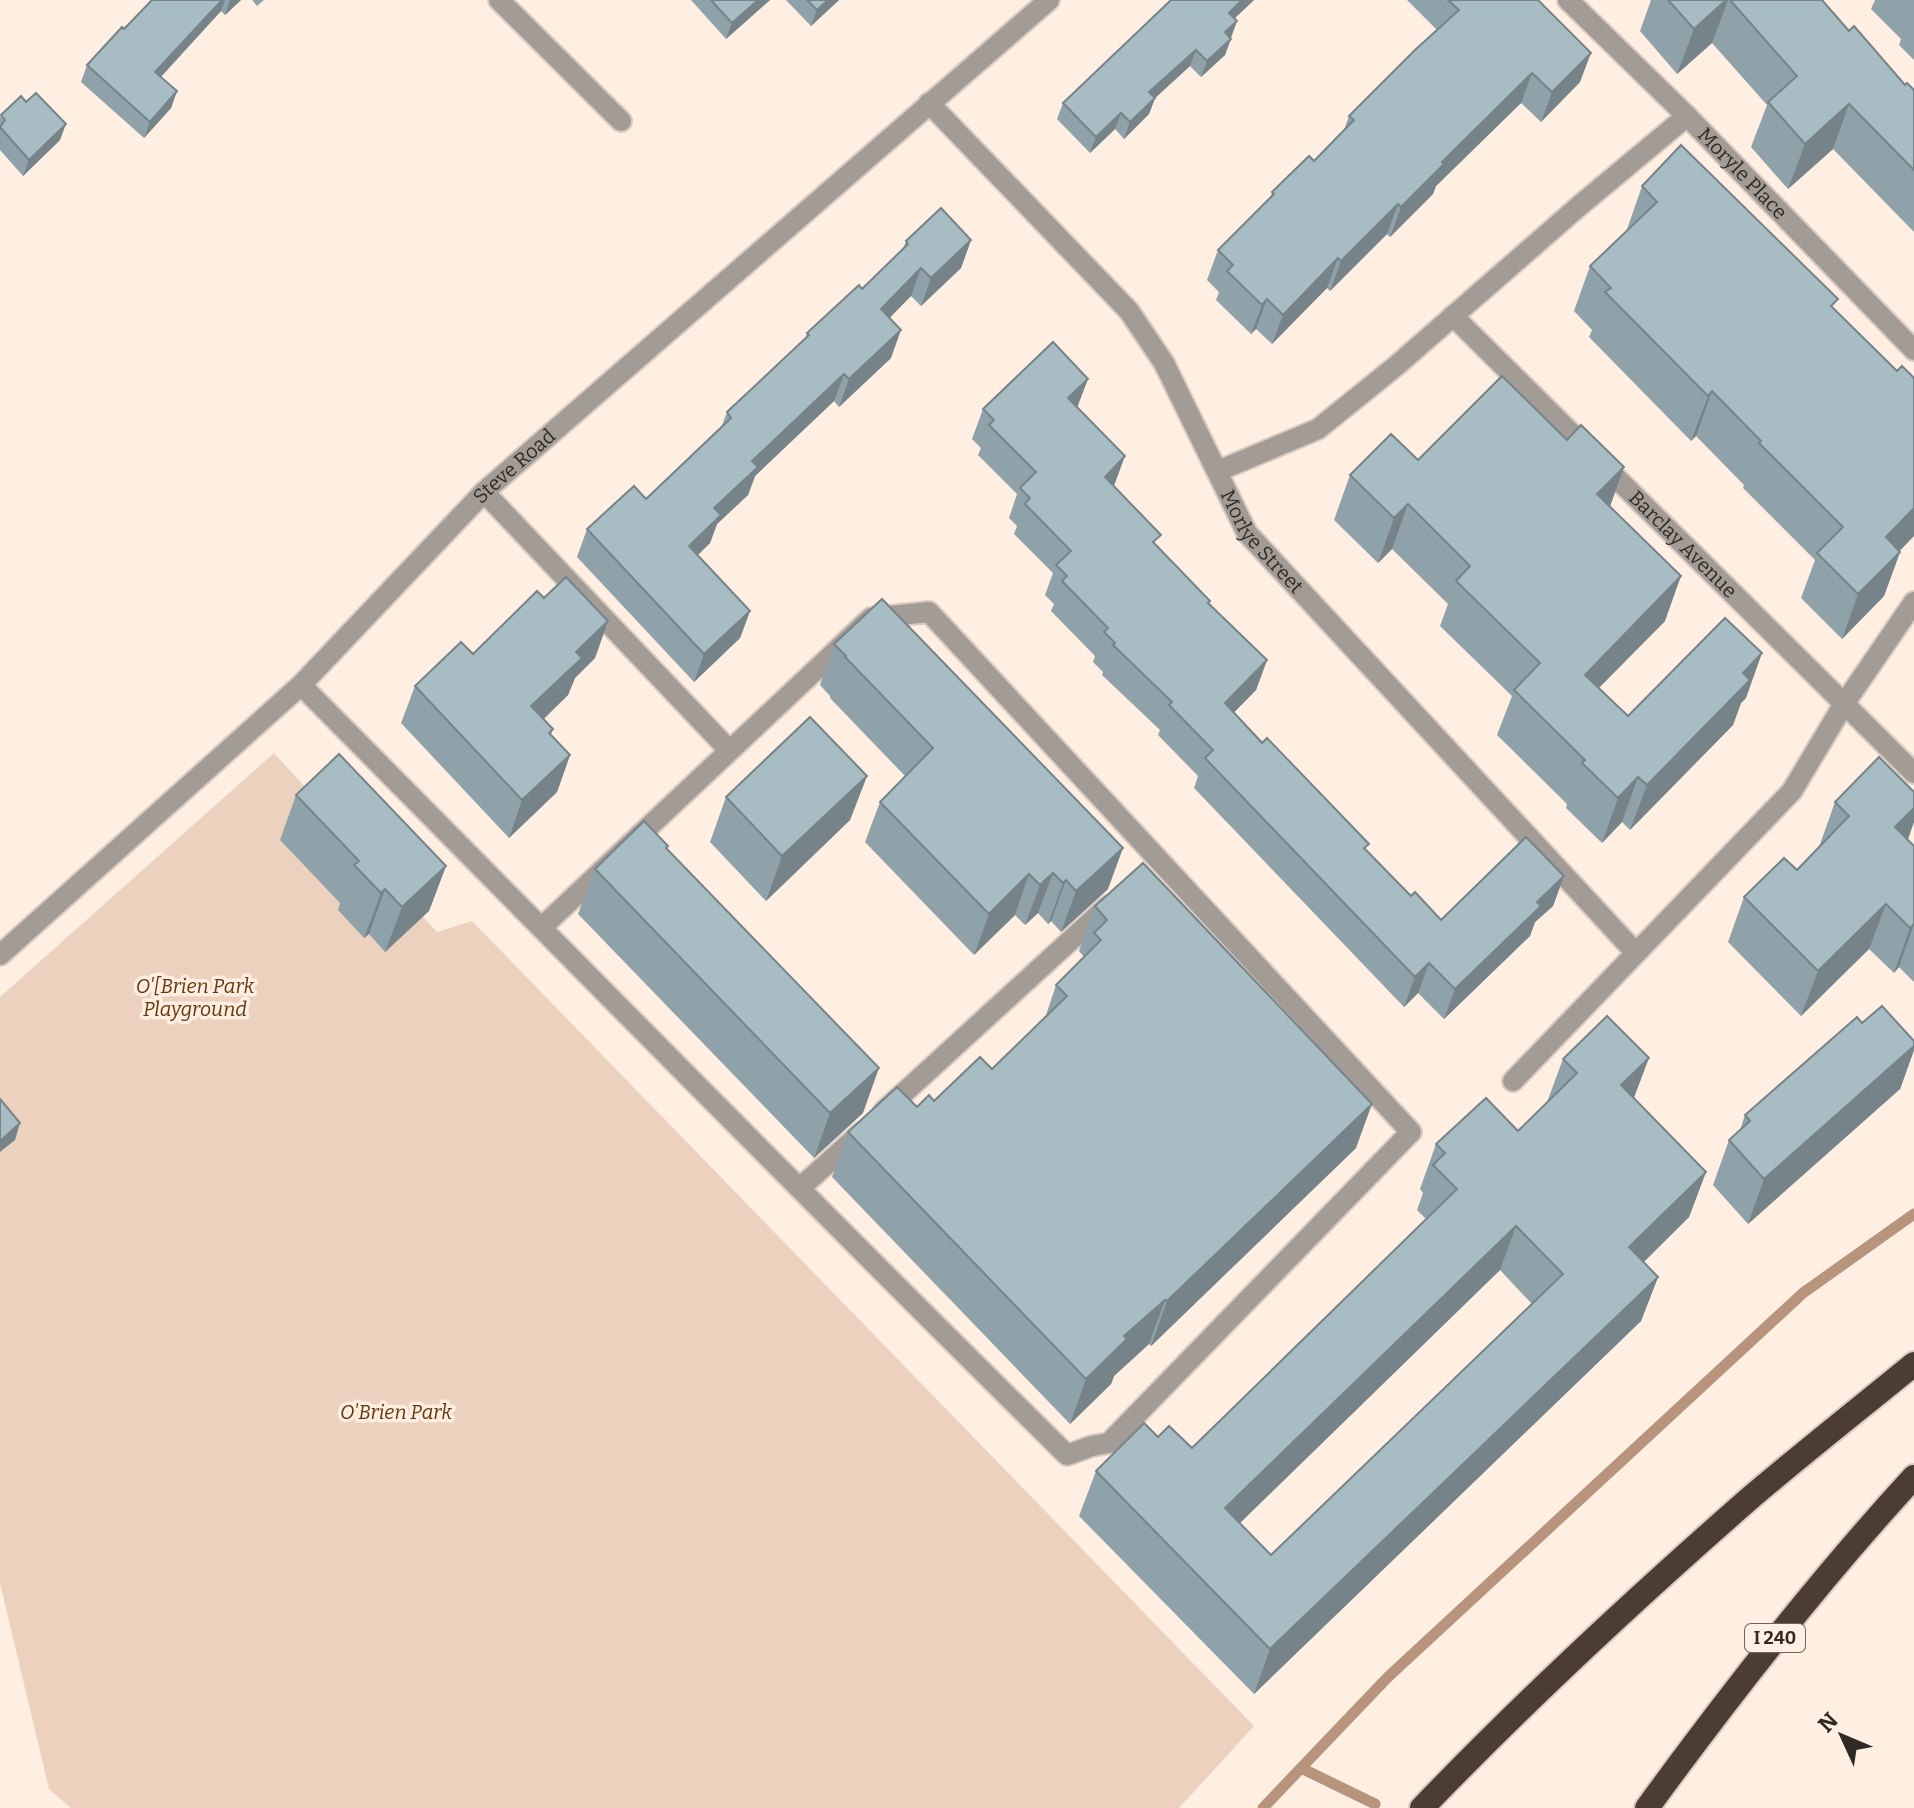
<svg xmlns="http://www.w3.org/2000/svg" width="1914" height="1808" viewBox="0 0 1914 1808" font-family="Bitter,serif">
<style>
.green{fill:#ecd1be}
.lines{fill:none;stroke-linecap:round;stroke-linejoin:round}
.stream{stroke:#b7947b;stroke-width:11}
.minor-casing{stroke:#dacbc0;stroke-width:24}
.highway-casing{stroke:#dacbc0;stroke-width:28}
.minor{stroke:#a29b96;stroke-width:20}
.highway{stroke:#4b3d33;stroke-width:24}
.wall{fill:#90a2a9;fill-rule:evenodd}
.shaded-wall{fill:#768489}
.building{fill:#a8bcc4;stroke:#768489;stroke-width:2;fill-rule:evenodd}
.labels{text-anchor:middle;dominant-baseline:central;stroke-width:7;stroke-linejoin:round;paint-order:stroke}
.shield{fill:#ffeee2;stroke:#6e655e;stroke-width:2}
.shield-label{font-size:18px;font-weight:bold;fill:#302a25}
.street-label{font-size:20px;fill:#302a25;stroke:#ffeee2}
.park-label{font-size:20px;font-style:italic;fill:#65370c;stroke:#ffeee2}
</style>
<rect width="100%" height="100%" fill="#ffeee2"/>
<!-- green -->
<path class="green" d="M274 753 437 932 472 921 1254 1726 1179 1808H71L49 1789 0 1583V997Z"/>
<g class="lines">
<!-- stream -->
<path class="stream" d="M1375 1804 1301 1768 1388 1677 1803 1293 1914 1214
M1263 1808 1301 1768"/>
<defs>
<g id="minor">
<path d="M499 0 621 121"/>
<path id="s1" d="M1568 0 1687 116 1914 350"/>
<path id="s2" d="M929 103 1129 311 1164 363 1247 533 1636 953"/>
<path id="s3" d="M1453 316 1914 773"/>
<path d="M1218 471 1318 429 1396 366 1578 207 1687 116"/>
<path d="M484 492 729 750"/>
<path d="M301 685C556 942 809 1201 1067 1455L1092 1446 1109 1443 1411 1132 929 612 871 618 541 928"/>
<path id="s4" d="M0 955 301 685 484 492 1049 0"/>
<path d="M1513 1081 1792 791 1844 704 1914 602"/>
<path d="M884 1111 1108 906"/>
<path d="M800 1188 861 1133"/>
</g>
<path id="highway" d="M1422 1808C1526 1700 1636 1598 1749 1499 1803 1453 1859 1409 1914 1364
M1647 1808C1731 1693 1818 1581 1914 1477"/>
</defs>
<!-- minor casing -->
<use href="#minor" class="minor-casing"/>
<!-- highway casing -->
<use href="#highway" class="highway-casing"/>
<!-- minor -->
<use href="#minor" class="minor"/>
<!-- highway -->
<use href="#highway" class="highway"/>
</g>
<!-- wall -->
<path class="wall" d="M152 0H241L225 15 221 11 160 77 177 91 171 108 144 138 81 82 87 65Z
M252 0H264L257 6Z
M691 0H770L726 39Z
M786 0H839L811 26Z
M1171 0H1254L1235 18 1237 21 1225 55 1201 77 1190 66 1155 98 1149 114 1124 139 1115 129 1090 153 1057 119 1063 103Z
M1407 0H1538L1580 82 1541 122 1521 103 1436 186 1433 194 1390 237 1387 234 1330 291 1327 288 1272 344 1256 329 1251 334 1216 300 1219 292 1207 280 1218 250 1271 197 1272 192 1314 161 1344 130 1349 116 1437 30Z
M1651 0H1822L1849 31 1905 85 1914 90V232L1833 149 1788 189 1751 147 1767 105 1712 43 1677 74 1640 31Z
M1875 0H1914V60L1899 45 1901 39 1871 9Z
M1 115 60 140 23 176 0 150V118Z
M1642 186 1834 309 1900 552 1884 596 1842 639 1801 598 1815 560 1743 488 1744 485 1696 436 1691 441 1589 337 1592 330 1574 311 1590 266 1626 232Z
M971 240 961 268 921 306 911 296 889 318 891 358 839 407 834 401 755 476 748 495 717 524 710 543 698 555 750 611 740 638 694 682 577 557 587 529 646 499 721 428 727 412 805 339 807 333 862 289 903 249 906 241Z
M1078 408 1114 486 1157 546 1209 604 1267 660 1256 690 1234 712 1411 896 1441 920 1564 876 1553 906 1535 922 1530 936 1444 1019 1418 993 1404 1007 1194 788 1198 776 1158 735 1160 730 1102 675 1103 672 1093 662 1095 656 1051 611 1054 604 1045 595 1053 573 1014 534 1017 526 1009 518 1017 494 978 455 981 448 972 439 983 409Z
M1567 440 1624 467 1610 506 1665 621 1599 688 1628 716 1746 698 1741 703 1733 725 1630 830 1622 822 1602 843 1566 808 1567 804 1497 735 1512 696 1440 626 1448 604 1392 549 1378 563 1334 520 1350 475 1418 460Z
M544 598 608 621 595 658 575 678 568 695 544 719 553 729 551 735 570 755 557 792 509 838 401 723 415 686 473 654Z
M834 644 1108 889 1061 932 1051 921 1048 924 1038 913 1025 925 1015 915 974 955 865 842 880 802 905 776 830 698V696L820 685Z
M867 776 850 820 766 901 710 842 726 797Z
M296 795 446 866 429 911 385 952 369 934 364 938 338 910 340 903 280 840Z
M1835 802 1908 840 1914 846V982L1899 967 1894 973 1869 949 1801 1016 1728 942 1744 897 1797 870 1819 847Z
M667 849 863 1113 814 1158 578 914 595 869Z
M1095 906 1356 1148 1151 1346 1149 1344 1114 1376 1111 1384 1070 1424 832 1177 848 1132 934 1101 992 1069 1045 1018 1056 985 1084 957 1079 951Z
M1862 1023 1914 1041V1050L1900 1089 1748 1224 1713 1185 1729 1140 1740 1130 1745 1115Z
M1563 1059 1634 1099 1706 1172 1689 1217 1644 1262 1658 1277 1641 1321 1254 1694 1079 1516 1096 1471 1158 1437 1192 1448 1426 1219 1417 1210 1423 1193 1420 1189 1436 1144 1518 1131 1547 1102ZM1500 1270 1532 1304 1271 1555 1240 1523Z"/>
<!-- shaded-wall -->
<path class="shaded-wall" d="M222 0H225L221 11 150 89 155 72Z
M230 0H241L225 15Z
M758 0H770L726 39 732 23Z
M828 0H839L811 26 817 10Z
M1242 0H1254L1223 29 1229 13Z
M1726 0H1728L1712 43 1677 74 1694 29Z
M1237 21 1231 37 1219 49 1225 32Z
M1231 39 1225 55 1201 77 1207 61Z
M1196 50 1190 66 1155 98 1149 114 1124 139 1130 122 1149 92Z
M1591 53 1580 82 1541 122 1552 92Z
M1532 73 1521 103 1436 186 1433 194 1390 237 1401 207 1442 162Z
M177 91 171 108 144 138 150 122Z
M1849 104 1833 149 1788 189 1805 144Z
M1121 113 1115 129 1090 153 1096 137Z
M66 124 60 140 23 176 29 160Z
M1398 204 1387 234 1330 291 1341 261Z
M971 240 961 268 921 306 931 278Z
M1338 258 1327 288 1272 344 1283 315Z
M921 268 911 296 871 337 881 309Z
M1267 299 1256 329 1251 334 1262 305Z
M901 330 891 358 839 407 849 379Z
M844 374 834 401 755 476 748 495 717 524 710 543 679 573 689 546 714 508 752 461Z
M1088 379 1077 408 1068 398Z
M1712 391 1696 436 1691 441 1708 396Z
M1125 456 1114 486 1105 477Z
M1624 467 1608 512 1597 494Z
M1408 504 1392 549 1378 563 1394 518Z
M1914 508V536L1870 582 1886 537Z
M1900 552 1884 596 1842 639 1858 594Z
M1681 576 1665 621 1568 719 1585 675Z
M750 611 740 638 694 682 704 654Z
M608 621 595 658 575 678 568 695 518 743 531 706 576 652Z
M1762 653 1746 698 1741 703 1733 725 1630 830 1647 785 1743 673Z
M1267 660 1256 690 1214 733 1225 703Z
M570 755 557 792 509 838 522 800Z
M867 776 850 820 766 901 782 856Z
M1638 777 1622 822 1602 843 1618 798Z
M1914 808V822L1906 845 1895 827Z
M1123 848 1108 889 1061 932 1076 891Z
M446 866 429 911 385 952 402 907Z
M1053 873 1038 913 1025 925 1040 885Z
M1029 874 1015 915 974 955 989 914Z
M1564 876 1553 906 1535 922 1530 936 1444 1019 1455 989 1537 902Z
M1066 880 1051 921 1048 924 1063 883Z
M385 889 369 934 364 938 381 893Z
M1886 904 1869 949 1801 1016 1818 971Z
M1914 924 1899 967 1894 973 1910 928Z
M1429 963 1418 993 1404 1007 1415 977Z
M1914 1046V1050L1900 1089 1748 1224 1764 1179Z
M1649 1058 1632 1103 1621 1085Z
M879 1068 863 1113 814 1158 830 1113Z
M1372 1104 1356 1148 1151 1346 1167 1301Z
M20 1123 15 1140 0 1152V1141Z
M1706 1172 1689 1217 1613 1292 1629 1247Z
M1516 1226 1500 1270 1209 1553 1225 1508Z
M1658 1277 1641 1321 1254 1694 1270 1649Z
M1165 1300 1149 1344 1114 1376 1111 1384 1070 1424 1086 1379 1124 1336Z"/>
<!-- building -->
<path class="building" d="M152 0H222L155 72 177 91 150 122 87 65 122 27 124 29Z
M711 0H758L732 23Z
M807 0H828L817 10Z
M1171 0H1242L1229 13 1237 21 1225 32 1231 39 1207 61 1196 50 1149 92 1155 98 1130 122 1121 113 1096 137 1063 103Z
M1448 0H1538L1591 53 1552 92 1532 73 1442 162 1444 164 1401 207 1398 204 1341 261 1338 258 1283 315 1267 299 1262 305 1227 271 1233 265 1218 250 1274 194 1272 192 1309 156 1314 161 1354 120 1349 116 1415 50 1459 10Z
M1668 0H1726L1694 29Z
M1730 0H1822L1849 31 1854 26 1905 85 1907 83 1914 90V170L1849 104 1805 144 1768 102 1797 76Z
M36 93 66 124 29 160 0 127 5 120 1 115 21 96 26 102Z
M1681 145 1838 299 1831 306 1897 371 1902 366 1914 378V508L1886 537 1900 552 1858 594 1817 553 1843 527 1759 443 1761 441 1712 391 1708 396 1605 292 1611 288 1590 266 1657 202 1642 186Z
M941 208 971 240 931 278 921 268 881 309 901 330 849 379 844 374 752 461 758 467 714 508 721 515 689 546 750 611 704 654 587 529 634 486 646 499 731 418 727 412 809 335 807 333 859 285 862 289 908 244 906 241Z
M1053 342 1088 379 1068 398 1125 456 1105 477 1161 535 1153 542 1210 601 1208 603 1267 660 1225 703 1262 743 1267 738 1369 844 1364 848 1411 896 1415 892 1441 920 1526 837 1564 876 1537 902 1541 906 1455 989 1429 963 1415 977 1205 758 1213 750 1169 705 1172 702 1113 645 1115 643 1104 632 1108 628 1062 581 1067 576 1056 565 1071 551 1025 504 1030 498 1020 488 1036 472 989 425 994 420 983 409Z
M1502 376 1567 440 1581 425 1624 467 1597 494 1681 576 1585 675 1628 716 1725 618 1762 653 1743 673 1750 680 1647 785 1638 777 1618 798 1582 763 1585 760 1514 690 1540 663 1456 581 1470 566 1408 504 1394 518 1350 475 1391 434 1418 460Z
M566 577 608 621 576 652 582 658 531 706 553 729 549 733 570 755 522 800 415 686 461 642 473 654 537 591 544 598Z
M882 599 1123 848 1076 891 1066 880 1063 883 1053 873 1040 885 1029 874 989 914 880 802 933 748 845 657 846 656 834 644Z
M810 717 867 776 782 856 726 797Z
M339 754 446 866 402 907 385 889 381 893 354 865 359 861 296 795Z
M1879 757 1914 792V808L1895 827 1914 846V924L1910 928 1886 904 1818 971 1744 897 1784 858 1797 870 1849 816 1835 802Z
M644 821 668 846 666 848 879 1068 830 1113 595 869Z
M1143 863 1372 1104 1167 1301 1165 1300 1124 1336 1127 1339 1086 1379 848 1132 897 1087 917 1107 929 1095 934 1101 980 1057 992 1069 1067 996 1056 985 1101 940 1094 933 1107 920 1095 906Z
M1882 1006 1914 1041V1046L1764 1179 1729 1140 1750 1121 1745 1115 1857 1017 1862 1023Z
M1607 1016 1649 1058 1621 1085 1706 1172 1629 1247 1658 1277 1270 1649 1096 1471 1144 1423 1158 1437 1169 1426 1192 1448 1457 1189 1433 1165 1445 1153 1436 1144 1486 1098 1518 1131 1577 1073 1563 1059ZM1516 1226 1563 1274 1271 1555 1225 1508Z
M0 1099 20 1123 0 1141Z"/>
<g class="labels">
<!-- shield labels -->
<rect class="shield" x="1745" y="1624" width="60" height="28" rx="6"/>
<g class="shield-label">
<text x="1775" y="1638">I 240</text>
</g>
<!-- street labels -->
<g class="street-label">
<text stroke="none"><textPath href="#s1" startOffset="246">Moryle Place</textPath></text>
<text stroke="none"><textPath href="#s4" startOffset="710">Steve Road</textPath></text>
<text stroke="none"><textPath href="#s2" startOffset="556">Morlye Street</textPath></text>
<text stroke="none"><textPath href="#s3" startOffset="324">Barclay Avenue</textPath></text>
</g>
<!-- park labels -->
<g class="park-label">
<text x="195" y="986">O'[Brien Park<tspan x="195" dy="23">Playground</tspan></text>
<text x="396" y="1412">O'Brien Park</text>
</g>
</g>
<!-- north arrow -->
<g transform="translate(1842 1736) rotate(314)" stroke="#ffeee2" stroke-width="6" paint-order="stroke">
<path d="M0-6L14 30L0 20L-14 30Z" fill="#302a25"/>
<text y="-12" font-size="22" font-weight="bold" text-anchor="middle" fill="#302a25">N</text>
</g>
</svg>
